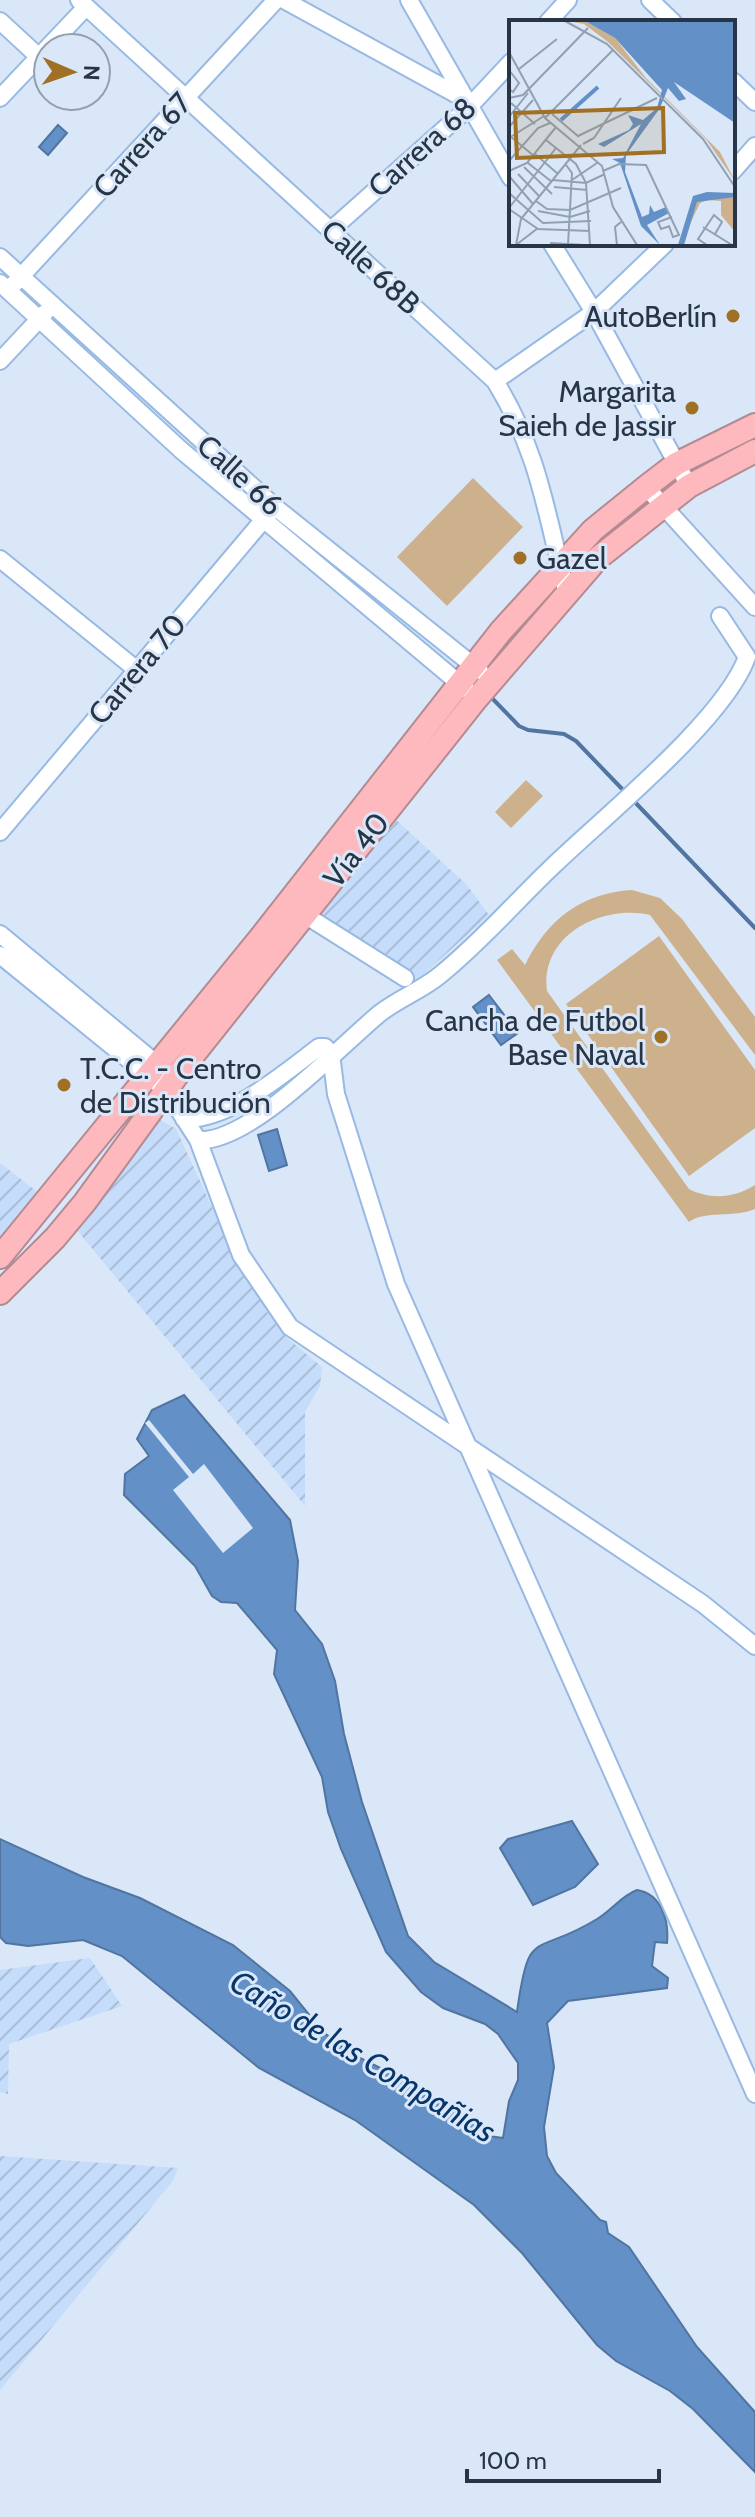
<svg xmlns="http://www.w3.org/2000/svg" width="755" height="2517" viewBox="0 0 755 2517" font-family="Cabin,sans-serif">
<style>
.industrial{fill:url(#industrial-furrows)}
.pitch{fill:#cdb18d}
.water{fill:#6390c7;stroke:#5175a0;stroke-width:2}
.pier{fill:#d9e7f9}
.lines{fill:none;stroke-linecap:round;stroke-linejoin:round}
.stream{stroke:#5175a0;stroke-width:4}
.minor-casing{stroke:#97b9e3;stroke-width:20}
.highway-casing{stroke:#b28b93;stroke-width:26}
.minor{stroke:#fff;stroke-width:16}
.highway{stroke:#fdb9bd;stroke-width:22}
.poi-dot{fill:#a07024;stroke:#d9e7f9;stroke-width:3}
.labels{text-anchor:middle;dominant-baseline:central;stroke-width:6;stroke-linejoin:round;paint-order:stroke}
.street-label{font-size:30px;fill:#273546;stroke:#d9e7f9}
.poi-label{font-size:30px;fill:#273546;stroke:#d9e7f9;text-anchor:end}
.water-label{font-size:32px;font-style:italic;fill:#07376a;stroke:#d9e7f9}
.inset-river{fill:none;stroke:#6390c7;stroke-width:4}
.inset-road{fill:none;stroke:#92a0b1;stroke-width:2}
.view{fill:#a07024;fill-opacity:0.15;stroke:#a07024;stroke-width:4}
.inset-edge{fill:none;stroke:#273546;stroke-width:4}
</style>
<defs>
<pattern id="industrial-furrows" width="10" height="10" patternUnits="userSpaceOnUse" patternTransform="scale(2)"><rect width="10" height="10" fill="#c5dcfb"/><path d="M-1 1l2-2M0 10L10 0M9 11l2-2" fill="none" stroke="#a9bdd8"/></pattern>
</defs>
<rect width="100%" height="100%" fill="#d9e7f9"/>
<!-- industrial -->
<path class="industrial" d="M394 818 467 885 489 915 416 981 319 916Z
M159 1119 176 1129 235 1257 268 1313 287 1338 322 1367 320 1386 305 1412V1506L76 1229Z
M0 1163 40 1194 0 1241Z
M90 1958 122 2006 9 2044 8 2094 0 2092V1970Z
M0 2156 178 2168 172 2182 0 2390Z"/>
<!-- pitch -->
<path class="pitch" d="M473 478 523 527 447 606 397 557Z
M526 780 543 796 511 828 495 812Z
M632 890 660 898 682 919 755 1017V1055L650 915C602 904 540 935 547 991L689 1189C710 1200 735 1198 755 1185V1209C734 1218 705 1210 689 1222L497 960 512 949 525 965C547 920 581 893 632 890Z
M659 936 755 1070V1128L689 1176 566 1004Z"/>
<!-- water -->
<path class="water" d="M58 125 67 133 48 155 39 147Z
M489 995 518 1033 501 1045 473 1007Z
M277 1129 287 1165 269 1171 258 1135Z
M184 1395 290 1520 298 1561 295 1610 322 1644 335 1681 344 1734 362 1802 408 1936 434 1962 517 2012C529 1924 534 1958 597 1919 612 1910 621 1896 637 1890 662 1894 669 1921 667 1943L655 1942 652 1966 668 1978 667 1988 568 2001 547 2023 554 2067 544 2127 547 2156 556 2173 600 2220 606 2222 608 2233 629 2247 697 2347 755 2412V2472L693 2409 670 2391 616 2361 597 2345 522 2253 474 2205 355 2120 259 2068 122 1956 83 1940 28 1946 6 1943 0 1937V1839L83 1877 140 1898 233 1945 290 1991 323 2032 352 2054 421 2088 444 2107 474 2118 489 2136 503 2138 509 2101 518 2080V2063L498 2034 485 2024 443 2008 421 1992 386 1952 341 1849 328 1812 322 1777 274 1674 277 1650 237 1603 221 1602 212 1596 195 1566 124 1495 125 1474 149 1456 137 1439 152 1410Z
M572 1821 598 1864 575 1887 533 1905 500 1848 508 1839Z"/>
<!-- pier -->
<path class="pier" d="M149 1420 193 1474 204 1464 253 1528 223 1553 173 1490 189 1477 145 1423Z"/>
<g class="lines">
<!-- stream -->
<path class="stream" d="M488 694 519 726 528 730 564 734 576 741 625 792
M631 798 755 928"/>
<defs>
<path id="minor" d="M79 0 495 381C540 454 546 514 567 594
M284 0 461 97
M409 0 511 178
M650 0 673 22
M0 21 39 57
M548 22 568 0
M733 81 755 102
M0 98 86 7
M733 171 755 146
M331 230 468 108 511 62
M552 244 594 312 689 486
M0 257 275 507 480 671
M0 283 181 450 466 689
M14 284 276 0
M0 361 45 313
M495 381 594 312 665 244
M646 487 755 607
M0 559 137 670
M0 832 270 512
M305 915 405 978
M0 934 164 1070
M0 955 166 1090 198 1140C249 1144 339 1047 379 1014 398 999 422 990 440 975 481 942 516 901 554 865 605 816 725 719 747 657L720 616
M184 1119C230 1120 283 1074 319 1047H325L331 1054 336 1094 396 1284 755 2094
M198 1140 241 1255 290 1327 703 1604 755 1646"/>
<path id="highway" d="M0 1257 261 937 501 631 593 530 646 487 676 464 755 425
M0 1293 55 1238 85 1202 175 1078 477 698 598 558 689 486 755 451"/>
</defs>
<!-- minor casing -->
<use href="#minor" class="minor-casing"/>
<!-- highway casing -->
<use href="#highway" class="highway-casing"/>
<!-- minor -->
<use href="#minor" class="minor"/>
<!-- highway -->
<use href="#highway" class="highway"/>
</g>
<!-- markers -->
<g class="poi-dot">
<circle cx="733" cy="316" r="8"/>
<circle cx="692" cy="408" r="8"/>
<circle cx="520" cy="558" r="8"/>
<circle cx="661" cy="1037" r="8"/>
<circle cx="64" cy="1085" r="8"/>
</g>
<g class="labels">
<!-- street labels -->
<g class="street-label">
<text transform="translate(142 145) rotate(-48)">Carrera 67</text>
<text transform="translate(422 147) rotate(-42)">Carrera 68</text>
<text transform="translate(371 267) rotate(43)">Calle 68B</text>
<text transform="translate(240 475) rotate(42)">Calle 66</text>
<text transform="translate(137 669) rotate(-50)">Carrera 70</text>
<text transform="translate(356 850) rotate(-52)">Vía 40</text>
</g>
<!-- poi labels -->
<g class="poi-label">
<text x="717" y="316">AutoBerlín</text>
<text x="676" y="391">Margarita<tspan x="676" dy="34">Saieh de Jassir</tspan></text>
<text x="536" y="558" text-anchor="start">Gazel</text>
<text x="645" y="1020">Cancha de Futbol<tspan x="645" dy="34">Base Naval</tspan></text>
<text x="80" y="1068" text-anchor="start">T.C.C. - Centro<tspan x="80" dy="34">de Distribución</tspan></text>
</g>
<!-- water labels -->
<g class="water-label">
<text transform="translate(363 2056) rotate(31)">Caño de las Compañias</text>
</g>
</g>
<!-- overview -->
<g transform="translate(509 20)">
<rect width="226" height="226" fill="#d9e7f9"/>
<path d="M200 177H226V212L212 195V181L198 180 191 183 178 210 188 182Z" fill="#cdb18d"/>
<path d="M59 1H76L106 18 137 58 211 132 226 161 197 119 99 22 75 4Z" fill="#cdb18d"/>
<path d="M76 1H226V103L165 62 177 79 170 81 159 68 151 88 117 135 116 152 133 197 140 194 141 185 145 192 157 187 160 193 138 205 151 225 132 206 111 143 103 139 114 138 132 104 95 127 89 124 120 110 124 104 119 95 134 100 148 88 153 70 106 18ZM198 172 226 173V177L188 182 175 225H169L184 176Z" fill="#6390c7"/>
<path class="inset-river" d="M145 1 226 68M186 1 226 20M52 100 89 67"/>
<path class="inset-road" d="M56 1 98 24 194 119 226 167M0 32 36 98 93 146 104 187 128 225M10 49 48 19M0 50 10 63 4 72 0 69M0 78 14 75 79 8M2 83 26 104M43 94 70 117M0 97 19 73M36 98 104 30M0 107 24 80M1 116 25 136M69 116 148 78M0 118 35 96M37 120 67 144 77 163 81 225M74 124 85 118 112 78M26 134 49 154M0 141 29 108 41 103M19 143 43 162M57 145 63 153 59 225M15 147 43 174M0 151 18 143 47 107M94 151 110 144 137 145 170 215 164 217 160 206M9 154 30 176M0 156 24 184M44 160 77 163 96 154M63 160 88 143M45 167 78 170M0 173 34 203 82 201M27 181 38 189 61 190 112 168M0 188 47 128M0 189 29 209 81 211M29 191 61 197 81 191M161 206 152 209 149 202 163 197M194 207 223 225M41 223 75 225M7 225 12 199 72 125M7 225 29 208M108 225 106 207 112 202M198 225 189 219 205 195 213 202 206 214"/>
<path class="view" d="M154 88 155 132 8 138 6 93Z"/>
<rect width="226" height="226" class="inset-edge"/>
</g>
<!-- north arrow -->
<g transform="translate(72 72) rotate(92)"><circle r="38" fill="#d9e7f9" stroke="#92a0b1" stroke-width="2"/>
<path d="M0-6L14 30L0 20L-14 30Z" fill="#a07024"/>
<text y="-12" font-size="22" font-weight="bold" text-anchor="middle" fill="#273546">N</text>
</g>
<!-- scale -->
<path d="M467 2469v12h192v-12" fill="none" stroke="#273546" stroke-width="4"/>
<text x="479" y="2469" font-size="24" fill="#273546" stroke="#d9e7f9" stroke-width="6" paint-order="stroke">100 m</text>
</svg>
